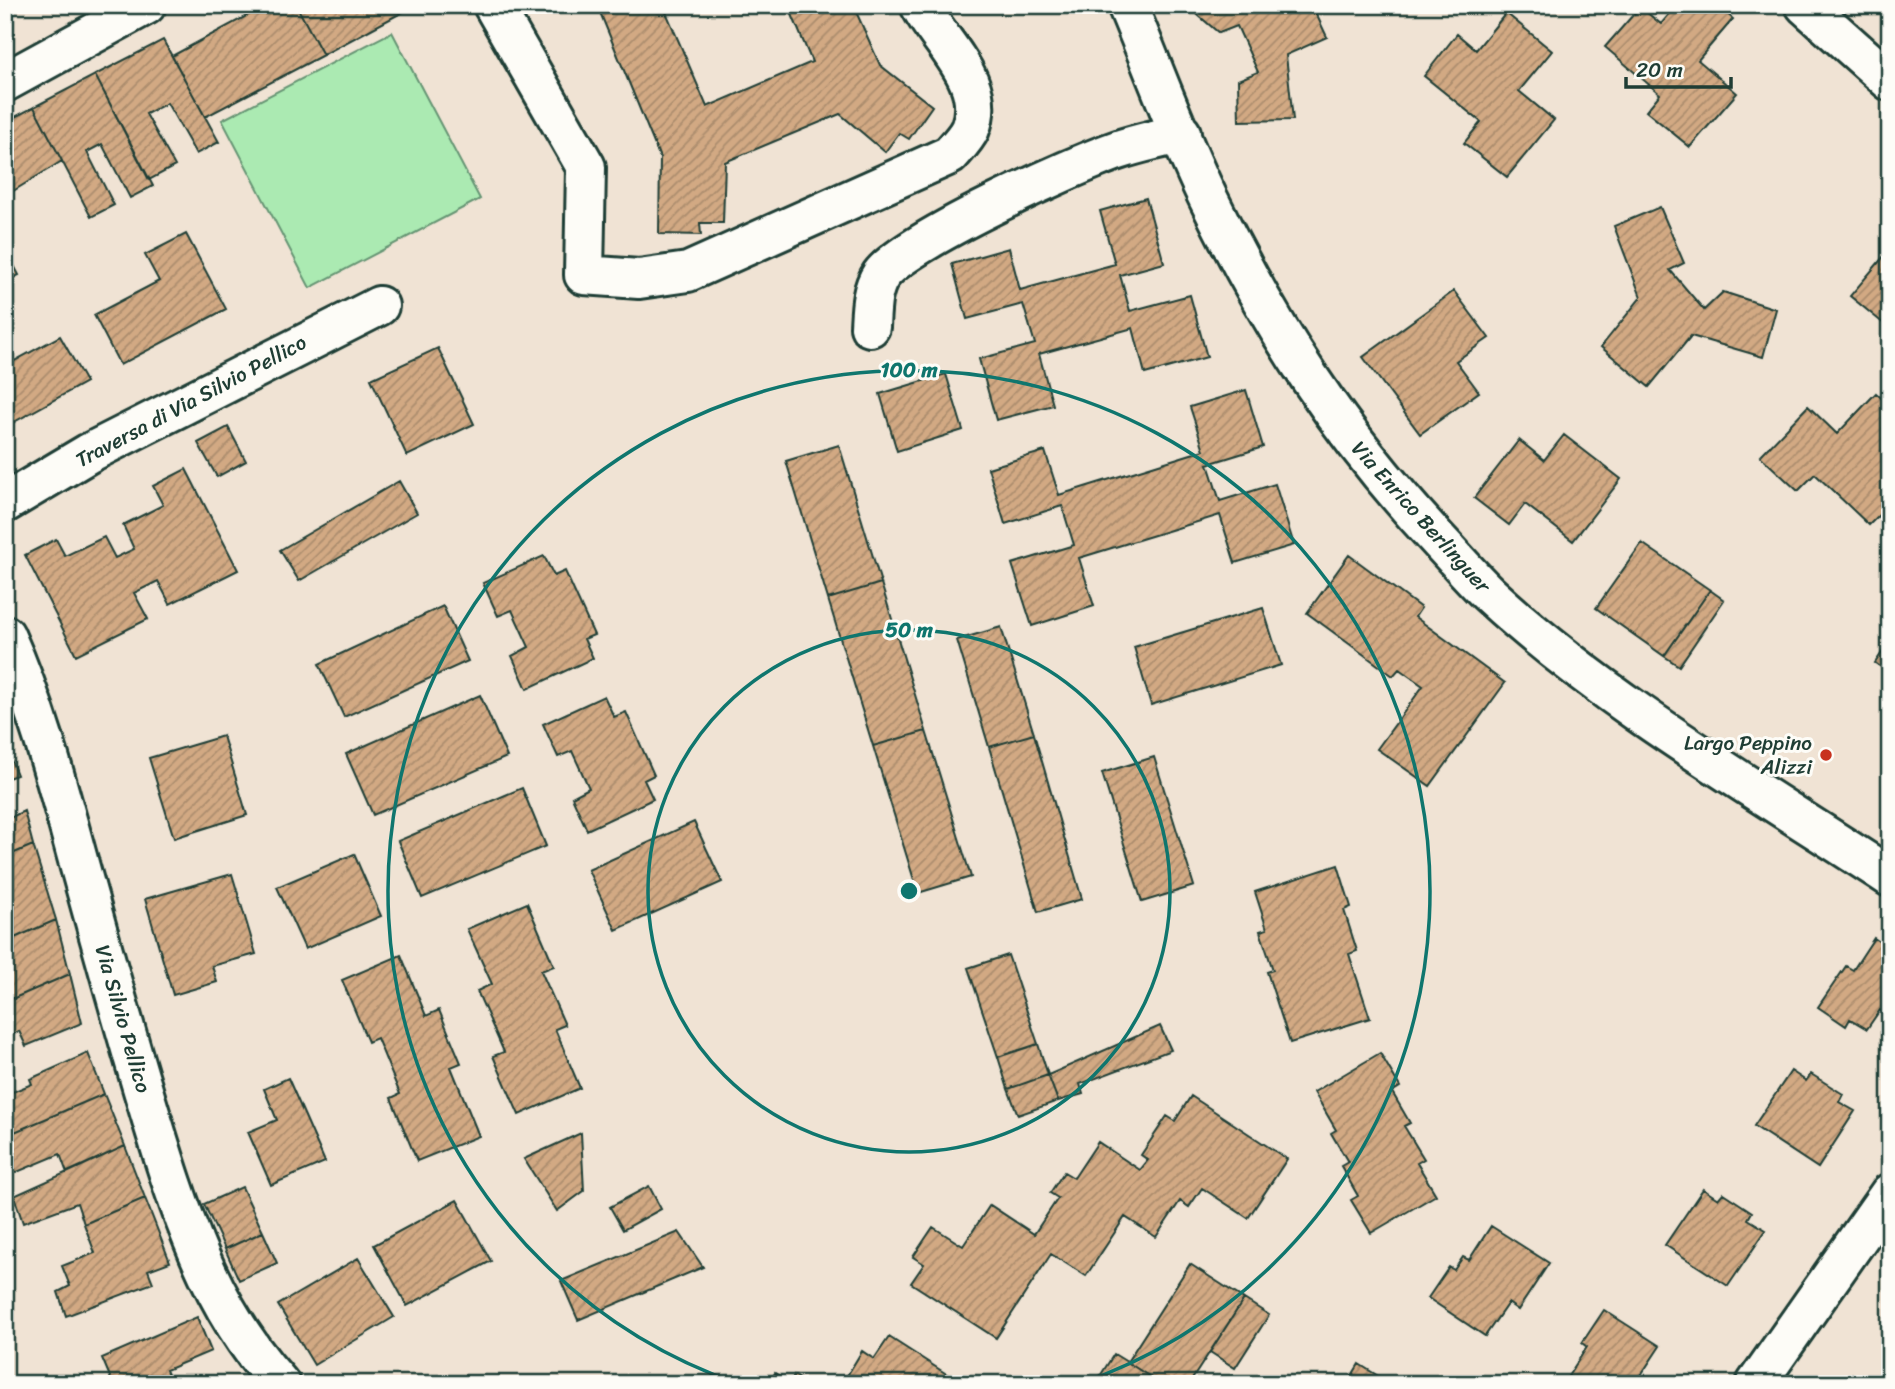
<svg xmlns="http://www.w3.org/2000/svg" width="1895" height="1389" viewBox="0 0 1895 1389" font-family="Sriracha,sans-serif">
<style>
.garden{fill:#abeab2;stroke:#659473;stroke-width:2}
.building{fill:url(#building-hatch);stroke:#1f3d34;stroke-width:2}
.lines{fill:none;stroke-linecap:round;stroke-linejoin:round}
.minor-casing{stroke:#1f3d34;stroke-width:44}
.minor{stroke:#fdfcf7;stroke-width:38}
.ring{fill:none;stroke:#0f766e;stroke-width:3.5}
.poi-dot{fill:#c8321e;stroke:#fdfcf7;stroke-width:2.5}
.labels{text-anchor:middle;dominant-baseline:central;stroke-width:6;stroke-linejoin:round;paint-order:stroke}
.street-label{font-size:21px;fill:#1f3d34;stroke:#fdfcf7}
.poi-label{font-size:21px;fill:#1f3d34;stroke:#fdfcf7;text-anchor:end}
.centre{fill:#0f766e;stroke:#fdfcf7;stroke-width:3.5}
.ring-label{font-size:21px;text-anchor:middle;font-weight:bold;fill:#0f766e;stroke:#fdfcf7;stroke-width:6;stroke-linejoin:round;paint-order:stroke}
</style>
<defs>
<pattern id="building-hatch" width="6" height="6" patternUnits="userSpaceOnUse" patternTransform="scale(1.75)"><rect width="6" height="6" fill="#d2a983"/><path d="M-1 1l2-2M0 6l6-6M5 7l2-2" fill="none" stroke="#aa8b6c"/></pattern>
</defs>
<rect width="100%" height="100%" fill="#f0e3d4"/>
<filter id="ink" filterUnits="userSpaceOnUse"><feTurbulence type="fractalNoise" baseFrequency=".0143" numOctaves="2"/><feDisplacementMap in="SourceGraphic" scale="14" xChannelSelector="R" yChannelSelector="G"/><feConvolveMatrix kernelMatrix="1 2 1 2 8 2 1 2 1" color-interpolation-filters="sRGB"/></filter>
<g filter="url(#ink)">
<!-- garden -->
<path class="garden" d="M392 32 480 199 310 288 222 120Z"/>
<!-- building -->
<path class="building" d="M267 5H296L323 55 205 117 172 56Z
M296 5H416L323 55Z
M597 5H663L707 107 812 62 788 5H853L880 65 932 106 909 139 899 133 885 152 840 114 725 162 723 223H700L701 235 659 234 660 158Z
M1194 5H1312L1327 37 1286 55 1293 120 1239 121 1238 80 1258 72 1237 26 1219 33 1191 9Z
M1677 5H1717L1733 19 1698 60 1737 93 1690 147 1646 111 1660 94 1605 47 1640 7 1661 24Z
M1506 13 1552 51 1519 91 1554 120 1507 177 1464 143 1481 122 1424 76 1457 34 1476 50Z
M163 40 219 142 196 154 167 103 146 114 175 166 149 180 95 75Z
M95 75 153 186 130 198 102 144 87 152 114 205 91 217 34 107Z
M34 107 62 161 5 196V122Z
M1146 198 1164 263 1120 275 1130 311 1190 295 1207 357 1145 374 1133 328 1039 354 1053 405 996 420 979 359 1035 344 1023 304 967 319 952 264 1009 248 1020 290 1115 264 1100 211Z
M1660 207 1684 263 1670 270 1704 310 1723 292 1776 309 1763 357 1691 336 1649 387 1601 347 1641 297 1614 226Z
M186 234 226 309 120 365 94 315 159 281 145 255Z
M5 248 19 275 5 282Z
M1890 249V329L1850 296Z
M1454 291 1489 338 1456 361 1479 392 1420 434 1363 357Z
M60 336 86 382 5 427V366Z
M438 348 474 424 407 456 371 379Z
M946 374 963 430 897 451 880 394Z
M1246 390 1263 447 1208 464 1220 501 1275 484 1294 545 1235 563 1220 515 1079 558 1094 606 1032 626 1012 564 1074 545 1062 506 1005 524 988 468 1045 451 1059 495 1204 450 1190 407Z
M1876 393 1890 406V468L1886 471 1890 475V504L1869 525 1815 474 1798 491 1760 456 1808 406 1837 434Z
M228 427 246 461 217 477 198 443Z
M1564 435 1621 479 1573 541 1525 504 1509 525 1474 498 1519 440 1544 460Z
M839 445 881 583 828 599 786 461Z
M186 469 238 570 170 604 158 581 134 593 148 619 76 655 25 555 56 539 65 556 104 537 115 558 134 549 123 525 163 505 153 486Z
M399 481 417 513 299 581 280 550Z
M1642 543 1710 590 1664 656 1596 608Z
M1349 555 1421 608 1415 617 1505 683 1430 786 1377 749 1423 686 1399 669 1393 676 1307 613Z
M544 556 554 576 565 571 594 635 584 639 593 658 527 689 512 656 529 647 512 610 498 616 483 583Z
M881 583 926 731 873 746 828 599Z
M1710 590 1724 600 1679 666 1664 656Z
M443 606 468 661 344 717 319 664Z
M1263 608 1281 665 1151 705 1134 647Z
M1001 627 1034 734 989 747 957 640Z
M1890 641V673L1875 663Z
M480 695 507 757 373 815 346 754Z
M604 696 614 717 626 712 654 775 644 780 653 799 587 830 572 797 589 788 572 751 558 757 543 724Z
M926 731 971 877 918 893 873 746Z
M1034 734 1082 899 1038 912 989 747Z
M223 736 247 815 174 838 149 758Z
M5 745 17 775 5 779Z
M1154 757 1194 886 1142 902 1102 773Z
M522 788 546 846 422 898 398 841Z
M24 811 33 845 5 857V820Z
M694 822 722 882 616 930 588 870Z
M33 845 56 920 5 942V857Z
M354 854 381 916 305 949 277 887Z
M1338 865 1351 907 1344 910 1357 951 1349 954 1370 1018 1290 1043 1267 972 1273 970 1260 931 1267 929 1255 892Z
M232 874 256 954 212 966 217 982 173 995 145 899Z
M527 903 554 966 541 971 565 1025 555 1029 580 1088 519 1115 493 1056 504 1052 477 991 492 984 467 929Z
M56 920 70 974 5 1002V942Z
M1874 938 1890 949V1017L1880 1010 1867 1029 1850 1019 1846 1026 1818 1007 1846 966 1853 970Z
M401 955 426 1016 439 1010 461 1063 451 1067 479 1136 417 1161 391 1098 400 1094 377 1038 368 1042 342 980Z
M1008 955 1038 1044 998 1057 968 968Z
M70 974 82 1023 26 1046 19 1031 5 1037V1002Z
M1160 1026 1171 1050 1080 1084 1083 1094 1058 1101 1048 1075Z
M1038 1044 1048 1075 1008 1089 998 1057Z
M88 1053 104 1094 5 1136V1095L32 1084 30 1079Z
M1380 1053 1400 1087 1392 1092 1410 1123 1404 1126 1424 1159 1417 1163 1436 1195 1371 1233 1351 1200 1358 1196 1341 1166 1348 1162 1331 1133 1336 1130 1314 1092Z
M1791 1071 1806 1081 1811 1074 1843 1094 1839 1102 1855 1111 1818 1168 1754 1126Z
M1048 1075 1058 1101 1018 1115 1008 1089Z
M288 1078 325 1162 271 1185 248 1132 277 1120 264 1089Z
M104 1094 125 1146 67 1173 60 1154 5 1177V1136Z
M1191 1096 1287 1159 1248 1218 1202 1188 1189 1207 1180 1201 1156 1237 1125 1217 1086 1276 1051 1254 996 1338 911 1283 924 1264 913 1257 933 1227 963 1246 990 1205 1034 1234 1058 1198 1050 1193 1064 1172 1074 1178 1098 1142 1140 1170 1148 1160 1141 1155 1167 1116 1175 1121Z
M581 1133 584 1191 557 1211 524 1159Z
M125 1146 145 1198 84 1224 77 1203 23 1223 14 1196Z
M649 1186 661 1209 623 1230 610 1207Z
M242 1187 263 1232 225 1249 204 1204Z
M1703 1189 1718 1199 1723 1193 1752 1212 1748 1219 1766 1230 1728 1286 1665 1245Z
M145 1198 170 1262 148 1270 153 1283 66 1316 58 1292 70 1286 62 1266 95 1253 84 1224Z
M457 1200 491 1261 407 1306 374 1245Z
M1491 1226 1549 1263 1518 1310 1508 1303 1485 1336 1428 1298 1449 1267 1454 1270 1463 1257 1469 1260Z
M263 1232 277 1263 239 1280 225 1249Z
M679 1232 703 1267 578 1320 561 1281Z
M358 1258 394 1317 314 1365 278 1305Z
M1190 1264 1244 1299 1189 1384H1161L1127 1362Z
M1244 1299 1269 1315 1235 1368 1210 1352Z
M1604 1310 1660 1346 1635 1384H1563L1587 1347 1582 1343Z
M197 1317 211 1351 166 1370 172 1384H113L102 1358Z
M889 1337 962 1384H842L862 1351 874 1359Z
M1114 1354 1127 1362 1161 1384H1095Z
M1359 1364 1391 1384H1347Z
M775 1373 790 1383 794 1375 807 1384H768Z"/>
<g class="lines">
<defs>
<path id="minor" d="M493 5 586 167 584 275 639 279 688 272 950 155C957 147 966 138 970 129 989 82 940 44 920 5
M1127 5C1154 69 1178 136 1208 198 1272 330 1340 435 1441 543 1457 560 1473 579 1490 595 1608 704 1756 789 1890 877
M1805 5 1890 81
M5 82 146 5
M870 327C871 309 871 290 881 275 904 242 1074 165 1118 150 1138 143 1160 139 1181 133
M5 503 89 453 379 306
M5 635C39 711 59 791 81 871 103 951 125 1031 149 1110 179 1209 209 1306 280 1384
M1756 1384 1890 1193"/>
</defs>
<!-- minor casing -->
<use href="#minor" class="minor-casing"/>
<!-- minor -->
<use href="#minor" class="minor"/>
</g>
</g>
<!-- distance rings -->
<g class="ring">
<circle cx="909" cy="891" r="261"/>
<path d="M739 1384A521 521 0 1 1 1079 1384"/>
</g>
<!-- markers -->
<circle class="poi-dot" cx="1826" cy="755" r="7"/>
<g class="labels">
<!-- street labels -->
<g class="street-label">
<text transform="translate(191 401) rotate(-28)">Traversa di Via Silvio Pellico</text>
<text transform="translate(1421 517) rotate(48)">Via Enrico Berlinguer</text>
<text transform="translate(123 1019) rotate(74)">Via Silvio Pellico</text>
</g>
<!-- poi labels -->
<g class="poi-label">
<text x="1812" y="743">Largo Peppino<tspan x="1812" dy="24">Alizzi</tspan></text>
</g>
</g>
<circle cx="909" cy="891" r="10" class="centre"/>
<g class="ring-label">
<text x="909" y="377">100 m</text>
<text x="909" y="637">50 m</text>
</g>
<!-- margin -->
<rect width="1895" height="1389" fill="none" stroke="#fdfcf7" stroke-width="28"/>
<rect x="14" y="14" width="1867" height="1361" fill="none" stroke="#1f3d34" stroke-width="2.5" filter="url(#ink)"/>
<!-- scale -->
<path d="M1626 77v10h105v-10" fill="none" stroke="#1f3d34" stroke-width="3.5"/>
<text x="1636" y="77" font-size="21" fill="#1f3d34" stroke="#fdfcf7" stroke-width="5" paint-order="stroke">20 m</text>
</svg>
